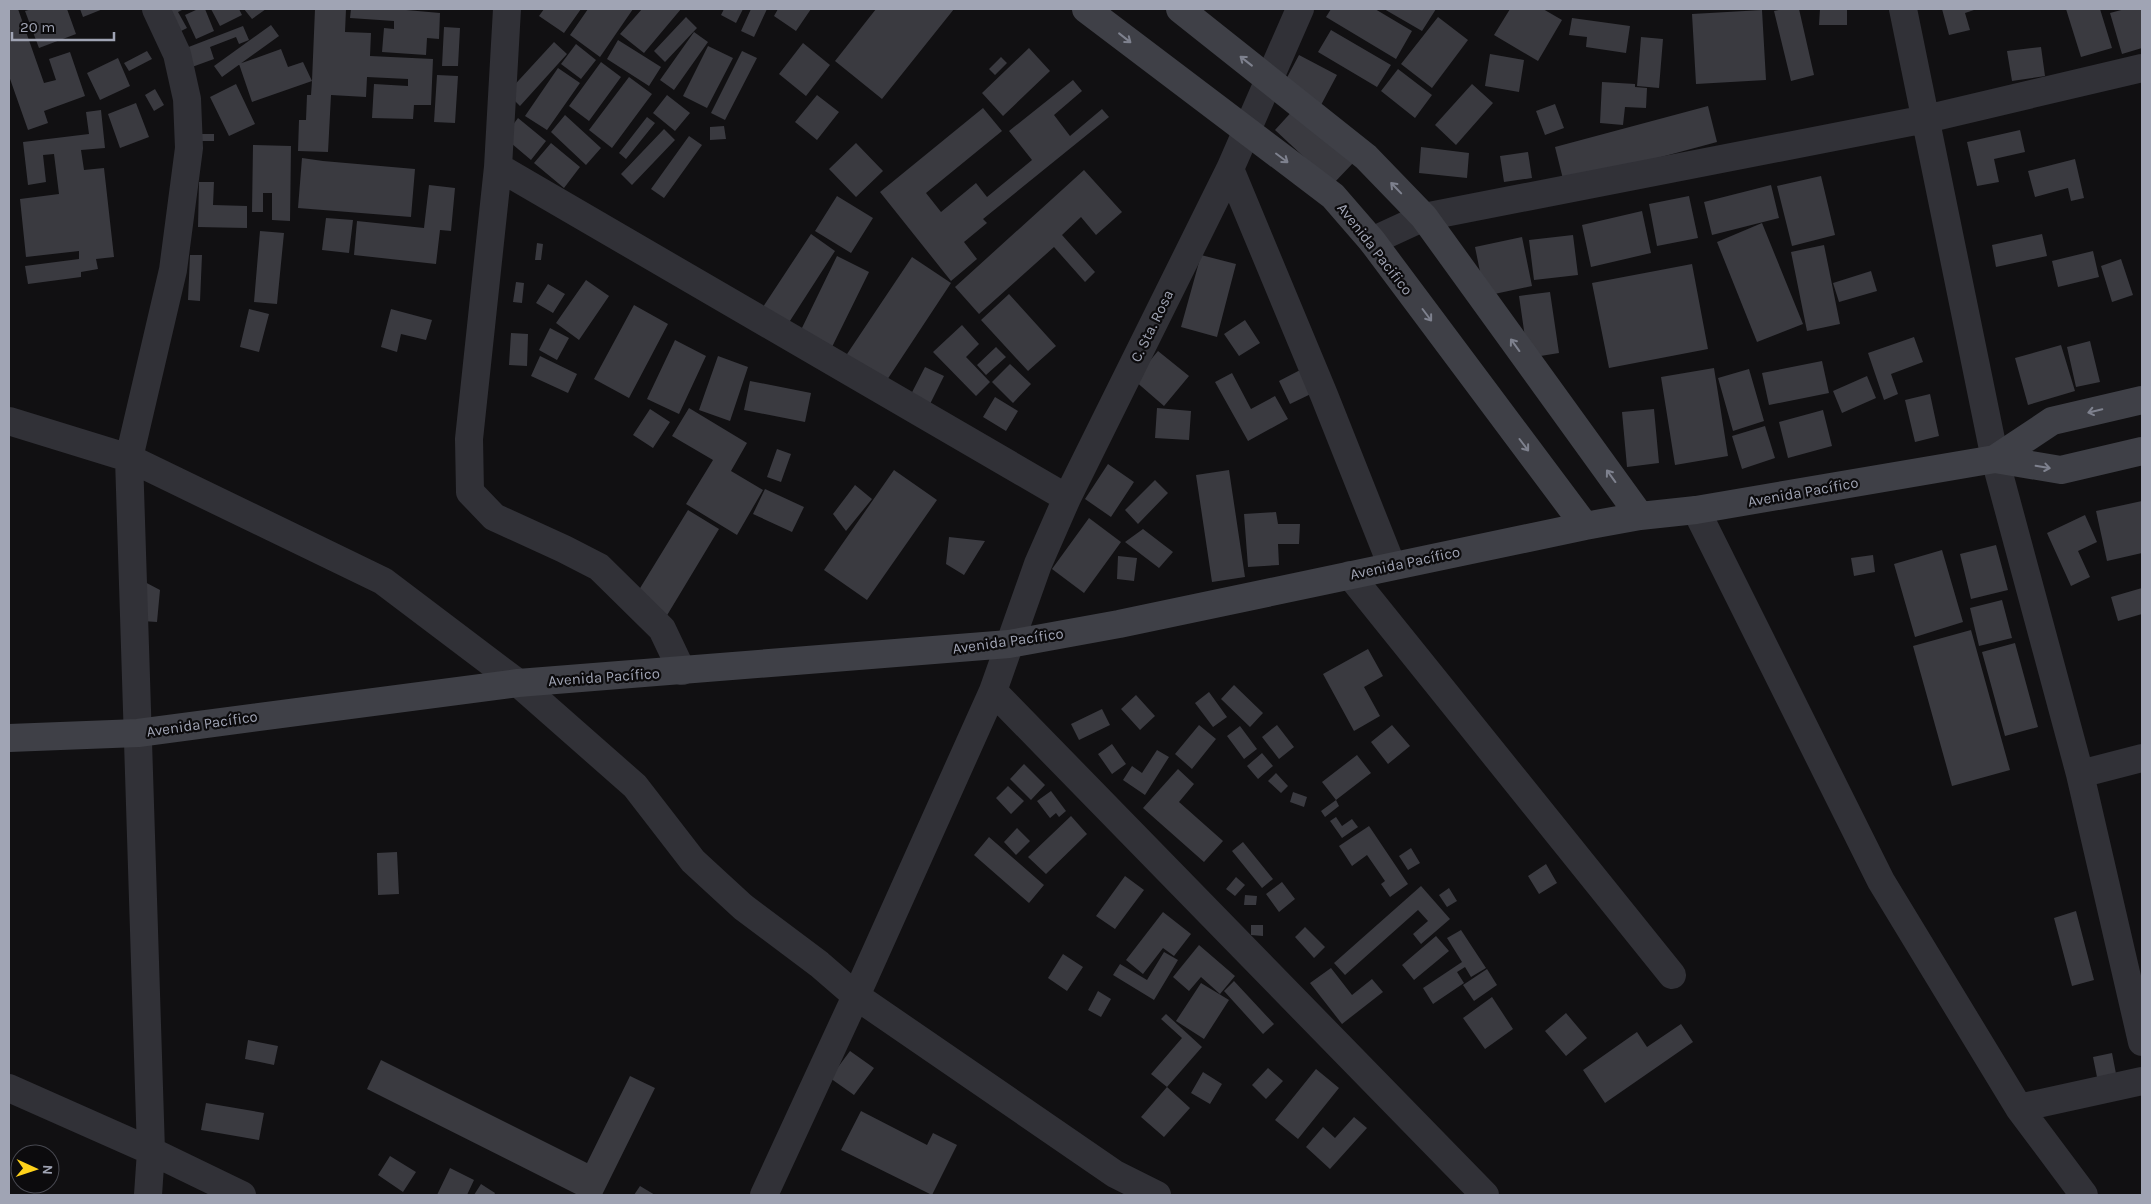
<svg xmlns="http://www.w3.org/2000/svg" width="2151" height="1204" viewBox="0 0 2151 1204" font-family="Karla,sans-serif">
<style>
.building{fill:#3a3a40}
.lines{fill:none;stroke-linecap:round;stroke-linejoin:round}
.street{stroke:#313137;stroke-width:28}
.secondary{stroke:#3f4047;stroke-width:28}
.oneway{stroke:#7e818e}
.labels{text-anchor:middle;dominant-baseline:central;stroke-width:4.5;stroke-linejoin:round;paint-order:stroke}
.street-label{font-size:15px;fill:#a0a4b4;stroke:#0c0b0d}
</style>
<rect width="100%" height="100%" fill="#111012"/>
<!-- building -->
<path class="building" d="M9 9H18L44 83 56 80 49 59 70 52 85 96 44 111 48 123 28 130 9 76Z
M32 9H67L76 34 39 48 25 11Z
M80 9H103L83 17Z
M163 9H184L178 12 187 28 173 35Z
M198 9H205L214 31 196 39 185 15Z
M211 9H239L242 15 220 26Z
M244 9H266L252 19Z
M315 9H346L345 32 371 33 370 56 433 59 431 105H414L413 119 372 118 374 84 408 86V79L367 77 366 97 331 95 328 152 298 151 299 120H306L307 95H311L312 81 252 102 239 64 281 49 288 67 303 62 312 81Z
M351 9H395L440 13 439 39 427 38 426 55 382 52 384 28 394 29V21L350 18Z
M544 9H581L564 33 539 16Z
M588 9H633L600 57 570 35Z
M642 9H681L644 53 620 34Z
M724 9H743L736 23 721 15Z
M751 9H767L754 37 741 31Z
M778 9H811L796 31 774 16Z
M876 9H954L882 99 835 61Z
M1331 9H1375L1412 31 1396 59 1326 17Z
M1384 9H1436L1422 31Z
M1510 9H1543L1562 20 1538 61 1494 35Z
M1784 9H1799L1814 75 1791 81 1774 11Z
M1820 9H1847V25H1819Z
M1942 9H1977L1965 13 1970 30 1949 35Z
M2066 9H2100L2112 48 2081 57Z
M2125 9H2142V48L2122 54 2110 13Z
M1762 10 1766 80 1696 84 1692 14Z
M686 17 697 28 665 62 654 51Z
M1438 17 1468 40 1432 88 1401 64Z
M1572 18 1630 26 1626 53 1586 47 1587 37 1569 35Z
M271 25 279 36 222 77 214 66Z
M243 26 249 40 239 44 236 37 210 47 214 59 192 67 186 48Z
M444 27 460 28 458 66H442Z
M1331 30 1391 65 1377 87 1318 52Z
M694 32 708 42 674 90 660 80Z
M1641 37 1663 39 1659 88 1637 86Z
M618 40 661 67 649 86 607 59Z
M554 42 567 54 520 106 507 93Z
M803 43 830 65 806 96 779 74Z
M576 44 596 60 581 79 561 64Z
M708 46 733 58 707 108 683 96Z
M2041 47 2045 76 2012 81 2007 51Z
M1029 48 1050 71 1003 116 982 93Z
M147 51 152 59 129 71 124 63Z
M742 51 757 58 725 120 711 113Z
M1490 54 1524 60 1519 92 1485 86Z
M1299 55 1337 75 1321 105 1283 85Z
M1001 57 1007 63 995 75 989 69Z
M118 58 130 86 100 100 87 73Z
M601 62 621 77 589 121 569 106Z
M558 68 580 83 547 130 525 116Z
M1398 69 1432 95 1415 118 1381 91Z
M437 75 458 76 455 123 434 122Z
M629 77 652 94 612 148 589 130Z
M1073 80 1082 91 1054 115 1070 136 1102 109 1109 117 983 219 987 223 964 242 977 259 951 281 880 192 983 108 1002 131 926 193 941 212 976 183 987 197 1032 160 1009 131Z
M1602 82 1635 84V87L1647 88 1646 108 1625 107 1623 125 1600 123Z
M236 84 255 124 229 136 210 97Z
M1472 84 1493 103 1456 145 1435 125Z
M155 89 164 105 154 111 145 95Z
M667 95 690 113 675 131 653 113Z
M817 95 839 112 817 140 795 122Z
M136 103 149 137 120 148 108 114Z
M1555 104 1564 128 1545 135 1536 111Z
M1708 106 1717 142 1564 183 1555 147Z
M1296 107 1354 162 1333 184 1275 130Z
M101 110 105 148 81 150 84 170 104 168 114 257 96 259 98 269 81 272V277L28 284 25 266 79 259V251L26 257 20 199 59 194 54 154 43 155 46 182 28 185 23 142 89 134 86 112Z
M565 115 601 148 586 165 551 132Z
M647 117 655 123 626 159 619 153Z
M518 118 546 141 531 160 504 137Z
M724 126 726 139 710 140V127Z
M664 129 675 140 632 185 621 174Z
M2020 130 2025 152 1994 159 1999 182 1977 186 1967 142Z
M201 134H214V141H201Z
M689 136 702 145 664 198 651 189Z
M551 143 580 167 564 188 534 163Z
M856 143 883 171 856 197 829 169Z
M253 145 291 146 290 221 272 220V193H263V212H252Z
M1421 147 1469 153 1467 178 1419 173Z
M1528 152 1532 178 1504 182 1500 156Z
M302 158 323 161 415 169 411 217 298 208Z
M2075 159 2084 198 2071 201 2068 188 2035 197 2028 171Z
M1084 170 1122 212 1096 235 1081 217 1062 235 1095 272 1085 282 1054 247 979 314 955 287Z
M1821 176 1835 235 1792 246 1777 186Z
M199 182H214L213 205 247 206V228L198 227Z
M429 185 455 188 451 231 440 230 436 264 354 255 357 221 424 228Z
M1771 185 1779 218 1712 235 1704 202Z
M837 196 873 218 851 253 815 231Z
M1689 196 1698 238 1657 246 1649 204Z
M1642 211 1651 253 1591 267 1582 225Z
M326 218 353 220 349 253 322 250Z
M1762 223 1803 324 1757 342 1717 242Z
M260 231 284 233 277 304 254 302Z
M811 234 835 251 788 324 763 307Z
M2042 234 2047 256 1996 267 1992 245Z
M1573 235 1578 275 1534 280 1529 240Z
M1522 237 1532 286 1485 296 1475 247Z
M537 243 543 244 541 260H535Z
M1824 245 1840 324 1807 331 1791 252Z
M2093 251 2099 277 2058 287 2052 261Z
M190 255H202L200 301 188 300Z
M1201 255 1236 264 1217 337 1181 327Z
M837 256 869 272 832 347 800 332Z
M912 257 951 283 883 386 843 360Z
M2121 259 2133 295 2112 302 2101 266Z
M1692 264 1708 349 1609 368 1592 283Z
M1871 271 1877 291 1839 302 1833 283Z
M586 280 609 296 579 340 556 323Z
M516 282 524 283 522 303 513 302Z
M548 284 565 294 553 313 536 303Z
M1550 292 1559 353 1528 358 1519 296Z
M1009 294 1056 346 1028 371 981 320Z
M634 305 668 324 629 398 594 379Z
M249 309 269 314 259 352 240 347Z
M391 309 432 320 426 340 401 334 397 352 381 347Z
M1245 320 1260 343 1239 356 1224 334Z
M962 325 979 344 966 357 990 382 976 396 933 352Z
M550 328 569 338 557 360 539 350Z
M511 333 528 334 527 366 509 365Z
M1914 337 1923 362 1891 374 1898 394 1884 400 1868 353Z
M675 340 706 356 679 414 647 399Z
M2090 341 2100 382 2076 387 2067 347Z
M2061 345 2075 391 2028 405 2015 358Z
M996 347 1006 357 986 375 977 365Z
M1158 351 1189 376 1164 406 1134 380Z
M540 356 577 374 568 393 531 376Z
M718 356 748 367 730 421 699 410Z
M1822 361 1829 393 1769 405 1762 373Z
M1010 364 1031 384 1013 403 992 382Z
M925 367 944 376 926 412 907 402Z
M1304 368 1315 392 1290 404 1279 381Z
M1714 368 1728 456 1675 465 1661 377Z
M1749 369 1764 421 1733 431 1718 378Z
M1232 373 1251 409 1275 396 1288 419 1248 441 1215 382Z
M1867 376 1876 398 1842 413 1833 391Z
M750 381 811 393 805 422 744 410Z
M1930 394 1939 436 1915 442 1905 400Z
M995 397 1018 411 1006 431 983 417Z
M689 408 747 443 731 471 763 490 737 535 686 504 713 460 672 436Z
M1157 408 1191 411 1189 440 1155 438Z
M650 409 670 422 653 448 633 435Z
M1654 409 1659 463 1627 467 1622 412Z
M1823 410 1832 446 1788 458 1779 422Z
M1765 426 1775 458 1742 469 1732 436Z
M777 449 791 454 781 482 767 477Z
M1108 464 1134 482 1111 517 1085 499Z
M894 470 937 500 867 600 824 570Z
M1229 470 1245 577 1212 582 1196 475Z
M1155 480 1168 493 1138 524 1125 510Z
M855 485 872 499 846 531 833 514Z
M765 489 804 507 792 532 753 514Z
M2142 501V553L2107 561 2096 511Z
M688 510 719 529 666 617 634 598Z
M1276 512 1278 524H1300L1299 544H1278L1279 565 1248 567 1244 514Z
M2085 515 2097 542 2078 551 2090 577 2071 586 2047 533Z
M1089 518 1121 542 1084 593 1052 569Z
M1143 529 1173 552 1159 568 1125 542Z
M949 537 985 541 964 575 946 564Z
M1996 545 2008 590 1971 599 1960 554Z
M1942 550 1963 622 1915 637 1894 564Z
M1873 555 1875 572 1854 576 1851 558Z
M1118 556 1137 558 1134 581 1117 579Z
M141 580 160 590 157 622 142 621Z
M2142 588V614L2118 621 2111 597Z
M2002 600 2012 638 1979 646 1970 608Z
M1971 630 2010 770 1952 786 1913 646Z
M2015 643 2038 727 2005 736 1982 652Z
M1368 649 1383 676 1364 687 1380 716 1354 731 1323 674Z
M1234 685 1263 713 1250 727 1221 699Z
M1209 692 1227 717 1213 727 1195 703Z
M1136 695 1155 716 1140 730 1121 709Z
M1102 709 1110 725 1079 740 1071 724Z
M1199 725 1216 739 1192 769 1175 754Z
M1277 725 1294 747 1279 759 1262 737Z
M1392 725 1410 746 1388 764 1371 742Z
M1240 726 1257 749 1244 759 1227 736Z
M1112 744 1126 764 1112 774 1098 754Z
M1157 750 1169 757 1145 795 1123 780 1132 766 1142 773Z
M1262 753 1273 766 1258 779 1247 766Z
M1357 755 1371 773 1336 800 1339 806 1325 817 1321 811 1336 800 1322 782Z
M1024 764 1045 785 1031 800 1010 779Z
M1178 769 1194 784 1179 802 1223 841 1204 862 1143 808Z
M1276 773 1288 786 1281 793 1268 781Z
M1008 786 1024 801 1011 814 996 798Z
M1051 791 1066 811 1059 817 1056 813 1050 818 1037 801Z
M1293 792 1307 797 1304 807 1290 802Z
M1071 816 1087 834 1046 874 1028 857Z
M1336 817 1342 826 1352 819 1358 827 1342 838 1330 821Z
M1369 826 1408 884 1390 897 1381 884 1385 881 1367 855 1352 866 1339 846Z
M1017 828 1030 841 1016 855 1004 842Z
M989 837 1044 885 1029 903 974 855Z
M1243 842 1273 879 1262 888 1232 851Z
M1411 848 1420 863 1408 870 1399 856Z
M397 852 399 894 378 895 377 853Z
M1546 864 1557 883 1539 894 1528 876Z
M1125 876 1144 890 1115 929 1096 916Z
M1236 877 1245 885 1235 896 1226 889Z
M1282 882 1295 899 1279 912 1266 894Z
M1421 886 1450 919 1421 944 1413 934 1428 921 1418 910 1345 975 1334 963Z
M1449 888 1457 901 1447 907 1439 895Z
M1245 895 1257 896 1256 905H1244Z
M2076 911 2094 980 2072 986 2054 918Z
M1163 912 1191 934 1174 956 1163 948 1143 974 1126 960Z
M1251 925H1263V936L1251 935Z
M1305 927 1325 947 1314 958 1295 937Z
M1461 930 1486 968 1471 977 1465 967 1457 972 1464 983 1433 1004 1423 988 1462 962 1447 938Z
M1436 936 1449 951 1414 980 1402 965Z
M1199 945 1235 976 1220 994 1201 977 1189 991 1173 977Z
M1164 952 1178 960 1154 1000 1113 975 1120 964 1147 980Z
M1063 954 1083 967 1067 991 1048 978Z
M1331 968 1352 995 1372 979 1383 992 1342 1024 1310 983Z
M1487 969 1497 985 1474 1001 1463 985Z
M1234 981 1274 1024 1263 1034 1224 991Z
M1201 983 1229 1000 1204 1039 1176 1021Z
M1098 991 1111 999 1101 1017 1088 1010Z
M1492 997 1513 1029 1485 1049 1463 1018Z
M1566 1013 1587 1038 1566 1056 1545 1031Z
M1166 1014 1202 1047 1167 1087 1151 1074 1182 1038 1161 1019Z
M1681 1024 1693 1042 1605 1103 1583 1070 1637 1032 1647 1047Z
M248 1040 278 1046 274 1065 245 1059Z
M850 1051 874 1068 854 1095 830 1078Z
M2112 1053 2118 1084 2099 1087 2093 1057Z
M381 1060 587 1163 630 1076 655 1088 602 1195H578L367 1089Z
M1268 1068 1283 1081 1266 1099 1252 1085Z
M1316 1069 1339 1088 1298 1139 1275 1120Z
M1203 1072 1222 1084 1210 1104 1191 1093Z
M1167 1087 1190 1108 1164 1137 1141 1117Z
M206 1103 264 1113 259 1140 201 1130Z
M861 1111 927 1145 933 1133 957 1145 932 1195 841 1150Z
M1354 1117 1367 1128 1330 1169 1306 1147 1323 1127 1335 1138Z
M390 1156 416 1172 403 1192 378 1175Z
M450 1168 474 1180 467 1195H437Z
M481 1184 495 1193 494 1195H474Z
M640 1186 655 1195H634Z"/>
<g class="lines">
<!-- street -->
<path class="street" d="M507 9 498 167 469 439 470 492 494 517 564 549 599 567 662 629 682 671
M1903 9 1995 459 2080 774 2142 1042
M498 167 1067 498
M1230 169 1324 395 1392 566
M1372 241 1424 217 1926 119 2142 68
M9 421 129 458 383 581 518 683 635 786 693 861 743 907 819 964 856 996 1115 1174 1157 1195
M1696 510 1881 881 2019 1108 2084 1195
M1350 575 1672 975
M993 691 1485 1195
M2080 774 2142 758
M9 1088 151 1151 242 1195
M2019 1108 2142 1081
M148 1195 151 1151 129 458 173 270 189 148 187 99 177 54 156 9
M764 1195 856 996 993 691 1038 564 1067 498 1230 169 1300 9"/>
<!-- secondary -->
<path class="secondary" d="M1086 9 1333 196 1372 241 1585 526
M1180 9 1366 157 1424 217 1640 516
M1995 459 2052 421 2142 400
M9 738 138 733 518 683 1009 644 1119 624 1585 526 1640 516 1696 510 1995 459 2061 470 2142 451"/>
</g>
<!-- one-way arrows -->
<defs><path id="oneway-shaft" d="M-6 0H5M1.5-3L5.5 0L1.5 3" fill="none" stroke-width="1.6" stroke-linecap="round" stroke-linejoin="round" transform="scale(1.25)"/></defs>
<g class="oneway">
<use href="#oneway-shaft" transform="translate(1125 38) rotate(38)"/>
<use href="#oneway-shaft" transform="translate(1246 61) rotate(-142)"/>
<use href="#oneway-shaft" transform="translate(1282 158) rotate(37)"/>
<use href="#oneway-shaft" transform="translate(1396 188) rotate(-134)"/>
<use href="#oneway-shaft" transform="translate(1427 315) rotate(53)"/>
<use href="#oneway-shaft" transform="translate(1515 345) rotate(-126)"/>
<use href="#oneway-shaft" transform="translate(2095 411) rotate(167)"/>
<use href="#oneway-shaft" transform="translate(1524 445) rotate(53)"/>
<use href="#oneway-shaft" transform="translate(2043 467) rotate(9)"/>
<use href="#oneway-shaft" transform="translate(1611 476) rotate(-126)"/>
</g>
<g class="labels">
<!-- street labels -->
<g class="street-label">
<text transform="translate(1375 249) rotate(52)">Avenida Pacifico</text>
<text transform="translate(1152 326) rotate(-64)">C. Sta. Rosa</text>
<text transform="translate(1803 492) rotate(-10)">Avenida Pacífico</text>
<text transform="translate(1405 563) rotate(-12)">Avenida Pacífico</text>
<text transform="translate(1008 641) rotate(-8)">Avenida Pacífico</text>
<text transform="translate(604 677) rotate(-4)">Avenida Pacífico</text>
<text transform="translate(202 724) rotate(-8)">Avenida Pacífico</text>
</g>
</g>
<!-- border -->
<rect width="2151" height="1204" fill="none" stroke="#a0a4b4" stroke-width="20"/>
<!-- north arrow -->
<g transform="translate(35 1169) rotate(93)"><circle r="24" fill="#0c0b0d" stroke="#474850"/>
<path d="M0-4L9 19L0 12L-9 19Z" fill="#ffd31b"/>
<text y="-8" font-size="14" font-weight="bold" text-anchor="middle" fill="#a0a4b4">N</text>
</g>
<!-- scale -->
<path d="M12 32v8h102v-8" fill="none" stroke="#a0a4b4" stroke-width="2.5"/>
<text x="20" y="32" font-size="15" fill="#a0a4b4" stroke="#0c0b0d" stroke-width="4" paint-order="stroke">20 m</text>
</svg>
